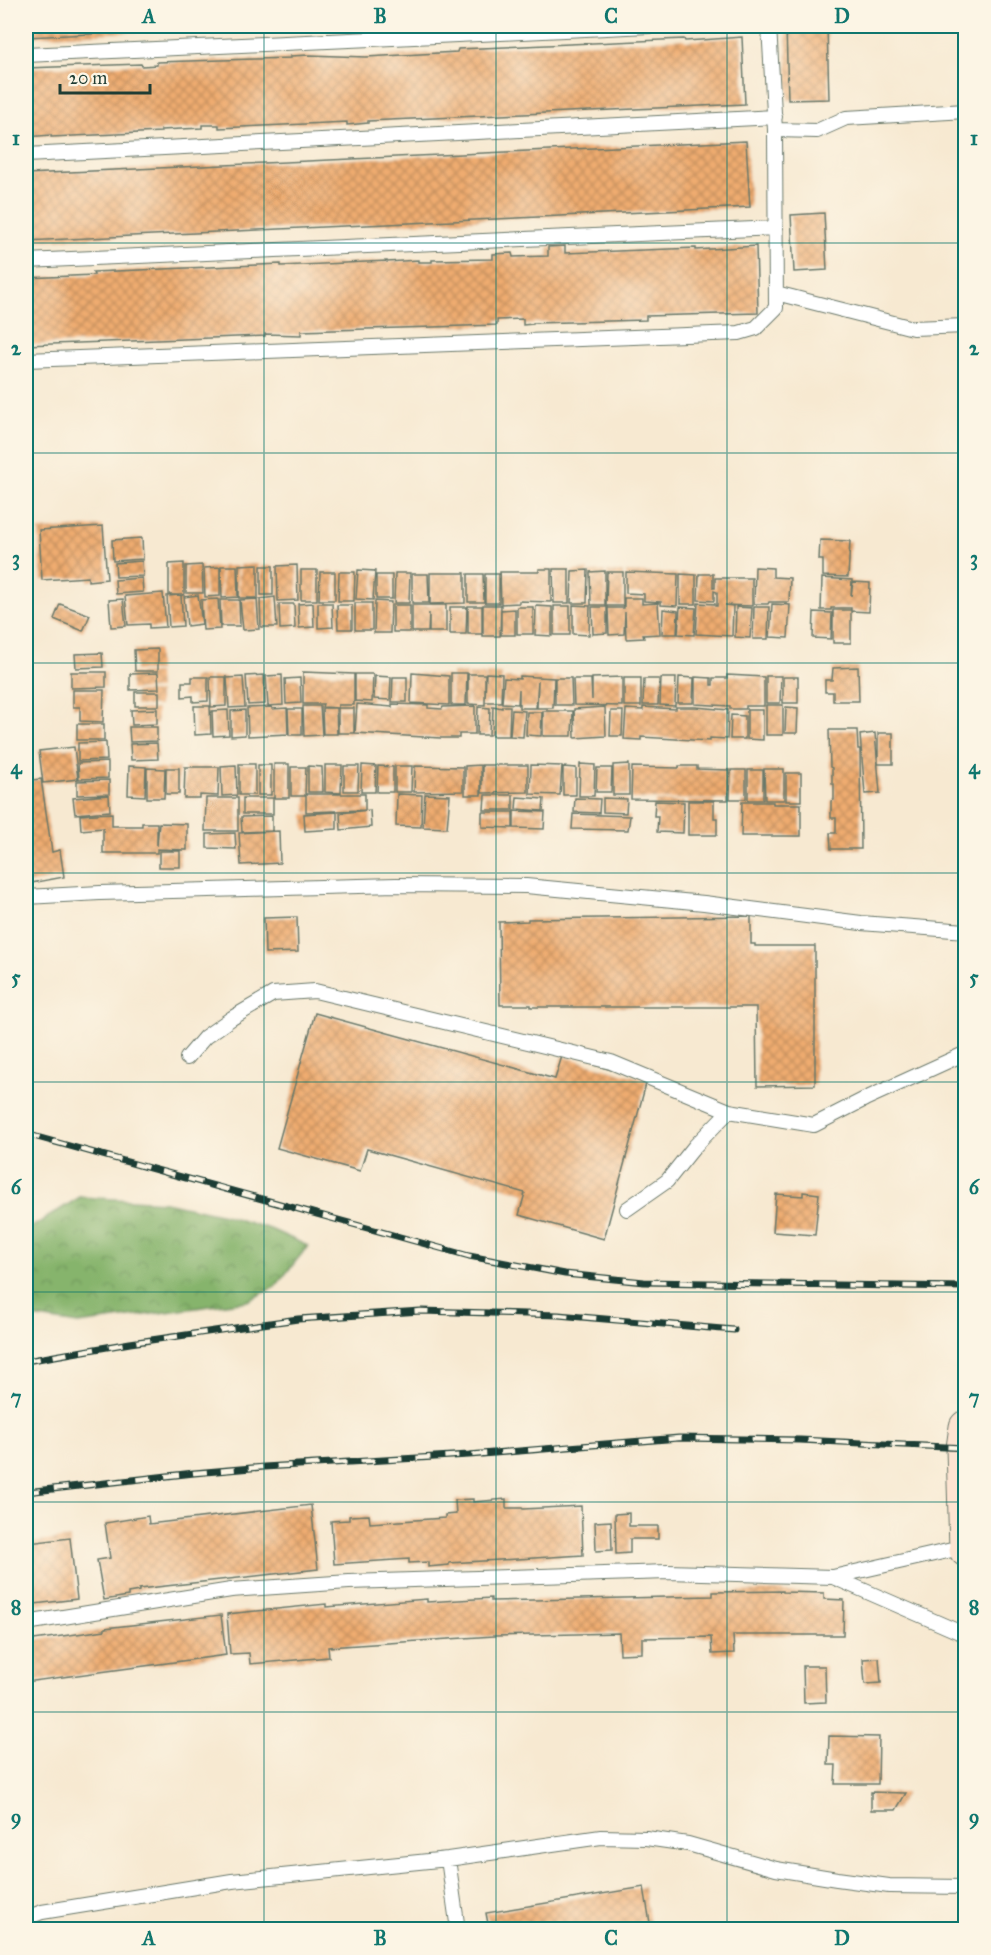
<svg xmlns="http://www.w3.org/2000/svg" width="991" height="1955" viewBox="0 0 991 1955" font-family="'IM FELL Great Primer',serif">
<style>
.forest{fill:url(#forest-crowns);stroke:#527850;stroke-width:1.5}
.building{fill:url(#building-cross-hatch)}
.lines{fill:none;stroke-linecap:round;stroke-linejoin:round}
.service-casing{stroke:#6b796b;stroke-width:16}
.secondary-casing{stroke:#6b796b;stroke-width:35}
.service{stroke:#fff;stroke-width:14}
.secondary{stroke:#fde4d1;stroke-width:33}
.rail-casing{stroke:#1f3d34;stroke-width:7}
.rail{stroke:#fcf5e5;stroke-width:4.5;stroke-dasharray:14;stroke-linecap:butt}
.grid{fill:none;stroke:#0f766e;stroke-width:1.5;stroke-opacity:0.55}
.neatline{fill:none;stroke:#0f766e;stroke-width:2}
.grid-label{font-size:20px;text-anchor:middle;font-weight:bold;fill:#0f766e}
</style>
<defs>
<pattern id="forest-crowns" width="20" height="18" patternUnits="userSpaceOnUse" patternTransform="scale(1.5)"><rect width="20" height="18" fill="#86b46c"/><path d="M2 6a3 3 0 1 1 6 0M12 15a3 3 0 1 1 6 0" fill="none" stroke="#6d945a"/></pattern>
<pattern id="building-cross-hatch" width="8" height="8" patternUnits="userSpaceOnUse" patternTransform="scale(1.5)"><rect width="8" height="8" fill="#efac70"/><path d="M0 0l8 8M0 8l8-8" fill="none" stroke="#c18d5d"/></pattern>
</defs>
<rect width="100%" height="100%" fill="#fcf5e5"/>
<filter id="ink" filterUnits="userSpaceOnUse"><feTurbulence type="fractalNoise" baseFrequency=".0167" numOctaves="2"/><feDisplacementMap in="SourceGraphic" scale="12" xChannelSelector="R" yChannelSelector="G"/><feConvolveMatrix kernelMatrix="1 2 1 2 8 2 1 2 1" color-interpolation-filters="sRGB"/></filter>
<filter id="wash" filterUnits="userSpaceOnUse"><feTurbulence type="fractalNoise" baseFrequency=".008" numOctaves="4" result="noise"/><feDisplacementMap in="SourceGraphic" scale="24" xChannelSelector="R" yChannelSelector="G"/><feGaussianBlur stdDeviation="1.35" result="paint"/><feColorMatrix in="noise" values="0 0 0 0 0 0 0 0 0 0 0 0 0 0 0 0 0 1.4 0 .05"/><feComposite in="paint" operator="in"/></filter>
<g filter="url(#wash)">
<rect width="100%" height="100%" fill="#f7e9d1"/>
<!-- forest -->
<path class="forest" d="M80 1197 165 1202 224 1215 270 1229 308 1246 275 1287 247 1301 78 1324 26 1316V1228L32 1227Z"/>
<g id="blocks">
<!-- building -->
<path class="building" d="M26 26H196L197 29 26 37Z
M786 26H827L829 99 788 100Z
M742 37 745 104 368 121V123L347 125V122L219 128V125H202V128L161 130V132L51 137V135L26 137V68L141 64 142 66 157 65V62L291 58V56L309 55 366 57 457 52 458 49 684 39 685 41 701 40Z
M746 141 750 207 26 241V174Z
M824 213 827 270 794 272 791 215Z
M565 246V253L696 248V250L756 246 758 313 646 316V320L533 323V324L523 325V319L497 320V325L301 331V335L265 334V336L26 345V278L94 275 93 272 281 264V266L387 261V262L418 260V262H432V260L493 259V254L512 253 513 257 548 256V247Z
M103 526 107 579 88 581V577L42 580 39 530Z
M142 538 143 559 113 561 112 540Z
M820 540 850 541 848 577 823 576V560H819Z
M142 561 143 576 116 577 115 563Z
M184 563V595H169V564Z
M258 564V598H239V565Z
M202 565 203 593H186V566Z
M297 565 298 600 278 601 277 566Z
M221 566H237L238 597 222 598Z
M261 566H273V595H261Z
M220 567V596L205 597 204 568Z
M755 567 773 568V577L790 578 789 602H769L768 604H754Z
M539 569H551V602L519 601V603L501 604 500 572H539Z
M553 569H569V603H554Z
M301 570H317V600H301Z
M358 570 375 571 373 600 356 599Z
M588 570 587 603H571L572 571Z
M605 571V605H591L590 572Z
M320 572H335V600H319Z
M339 572H355L354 601H338Z
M607 572H623V606H606Z
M626 572 678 574 677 606 661 605V602L644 601V594L626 593Z
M395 573H410L409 603H394Z
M430 573H465V603L430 604Z
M412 574H428L429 603H412Z
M468 574H483L484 602H468Z
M485 574H499V603H485Z
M680 574 696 575V604H680Z
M699 574H713V588H715V578H752V606L725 605 733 606 732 636 696 634 698 603 715 604V606H717V592L714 591V601L698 600Z
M376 575H392V599H376Z
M142 578 143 592 116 594 115 580Z
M822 578 852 580 851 596 853 582 870 583 869 612 851 611V643H833V610H851V608H831V610H821Z
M163 593 166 627 149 628V624L128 625 125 596Z
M181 595 183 626 169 627 167 596Z
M198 595 202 624 187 626 184 597Z
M275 597 277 627H261L260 599Z
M624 598H642V604L658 603 660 634 643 635 644 638 626 639 625 612 624 634 609 635 608 608H624Z
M123 599 126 626 111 627 109 600Z
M218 599 220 629 203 630 201 600Z
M257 599 259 629 243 630 240 600Z
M220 600H239L240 626H221Z
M375 601 391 602 390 633H374Z
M313 603 314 627 299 628 298 604Z
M318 603H332L333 627 318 628Z
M355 603H372V630H355Z
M60 604 90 615 83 631 54 619Z
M279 604H294L295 628 280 629Z
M772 604 790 605 788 638 770 637Z
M337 605H352V629H338Z
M393 605H410V632H393Z
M412 605H446V632H429V613L428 632H412Z
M483 605H501L500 636H483Z
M573 605 590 606 589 635 573 634Z
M468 606H482V634H468Z
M536 606 552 607V636L535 635Z
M554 606H570V635H554Z
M450 607H467L466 634H450Z
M517 607H533V634H517Z
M592 607H607V633L593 634Z
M680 607 696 608 694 635 678 634Z
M736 607 752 608 750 638 735 637Z
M754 607H769L768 639H753Z
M515 609V635H501V610Z
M663 609 678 611 677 634H662Z
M814 612 832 613 831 639 813 638Z
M158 649V671H135L134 650Z
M102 653 103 667 76 668 75 654Z
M858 667 859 701H833V692H825V680H832L833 668Z
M71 672H106V687L71 688Z
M303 672 354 674V705H338V708L322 707 323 704H303Z
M158 673 159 689 130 690V674Z
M412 673 449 676V705L411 703Z
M451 673H467L466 705H451Z
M486 673 502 674 501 702H485Z
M355 674H373L372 702 355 701Z
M468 674H485V705L468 704Z
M264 675 265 704 248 705 246 676Z
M282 675 283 705 268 706 266 676Z
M727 675 764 677V706H746V709H730V706L695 704V677L711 678V685H713V678H727Z
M375 676 391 677 390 700 374 699Z
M520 676 554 678 553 708H537L538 681 536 708H519V689L518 704 502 703 504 678 520 679Z
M766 676H781L780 703H766Z
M192 677H208V701L193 702V696L182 697V682H192Z
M210 677H226V706L211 707Z
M243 677 245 707 229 708 227 678Z
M393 677H407V702H392Z
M622 677V706L574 705 573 679H591L592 700V678Z
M679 677 694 678 693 703H678Z
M783 677H798V703H783Z
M300 678 301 703 286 704 285 679Z
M555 678H571L572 705H555Z
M624 678H641V706H624Z
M661 678H676L675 706 660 705Z
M644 679H659L658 705H643Z
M73 690H104L103 722 80 721V707H73Z
M135 692H159V706H135Z
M357 704 392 707V704L428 705V708L442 709 443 707 475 706V734H459V738H441L355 733Z
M766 705H783V735H766Z
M194 706H210L211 734 195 735Z
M303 706H320L322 735 304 736Z
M493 706 502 708V706H510L509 736H492Z
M272 707V709L287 708 288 734 248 736 247 708Z
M478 707 490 708 489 735H477Z
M605 707 606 736 575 738 574 709Z
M643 707 676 709V707H696L728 710 727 739 710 738V741L641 737V740L624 739 626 709 643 710Z
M786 707 798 708 797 733H785Z
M322 708H336L337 734H323Z
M338 708H354V733H338Z
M157 709V724L132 725 131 710Z
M288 709H302V735H289Z
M228 710 229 735 213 736 212 711Z
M245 710V735L231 736V711Z
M512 710 525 711 523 737 510 736Z
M747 710H763V740L747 739Z
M543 711H573L572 736H543Z
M611 711H623L622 736H610Z
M527 712H542L541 736 526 735Z
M731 715 745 716V739H730Z
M77 724H104V740H77Z
M129 727H157V741L130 742Z
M829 730H857L858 749H860L861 849H831L830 833H836V818H831V801L834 800V784H832V768L830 767Z
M875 733 880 793 865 794 860 735Z
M878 733H893V764H878Z
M106 742 107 760 78 761V743Z
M157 743 158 759 131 760 130 744Z
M74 747 78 779 43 783 39 751Z
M108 762V778L79 779 78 763Z
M239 764H255V795H239Z
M274 764H289V798H274Z
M580 764 595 765 594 796H579Z
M629 764V795H613V765Z
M236 765 237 795 222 796 221 766Z
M258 765H271V795H258Z
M325 765H342L341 793 325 792Z
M362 765 376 766 375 792H361Z
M481 765V795H465V766Z
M482 765H528V792L482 793Z
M531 765 562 766 560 795 530 794Z
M129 766 146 767 145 796 128 795Z
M308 766 322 767 323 792H308Z
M344 766H359L358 791H344Z
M378 766 393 767V792H377Z
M395 766H412L411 792H395Z
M415 766 463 767V791L414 792Z
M679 766H697V769L729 770 728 800 631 799 632 767 679 768Z
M185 767H219L218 796 200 795V798H184Z
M291 767H306L305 796H291Z
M563 767 576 768V795H563Z
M30 768 32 780 41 779 52 852 60 850 64 877 26 884V769Z
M147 768 165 769 164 798H147Z
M166 768H179V794H166Z
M597 768H612L611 792H596Z
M764 769H784V800H765Z
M731 770H746V799H730Z
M748 770H763V800H748Z
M786 773H801V801H786Z
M109 780V794L77 795V781Z
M306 794H365V810L306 812Z
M397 794 422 795 421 827 396 826Z
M425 794 450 795 447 828 423 827Z
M109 795 110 811 75 814 73 798Z
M485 795H513V810H484Z
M517 797 544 799 543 811 516 809Z
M206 798H238V831H205Z
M243 798H273V814H243Z
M575 798 600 799 599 813 574 812Z
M603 798 627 799 626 813 603 812Z
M655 801 684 802 683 833 657 832 658 816H654Z
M688 801H714V818H717V835H688Z
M742 802H773V804H801V836H741Z
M370 810 371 827 341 830 340 813Z
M514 811 545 812 544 829 514 828Z
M337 812V829L305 831 304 814Z
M482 812H513V828L482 827Z
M112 813V826H142V823H157V846L159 823 187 824V850L157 849V853H103V828L81 830 80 815Z
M573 814 630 816 628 830 572 829Z
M272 816V831L242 832 241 817Z
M279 831 280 863 241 865 239 833Z
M235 833 236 849 207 848V834Z
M159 851H180V867H159Z
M751 916V944H755V946H815V1085L757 1086 756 1007H531V1005H500L499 922 528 921V919Z
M297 917 298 952 265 953 264 918Z
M315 1013 555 1079 562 1056 647 1080 604 1239 519 1215 525 1193 367 1149 360 1171 277 1148Z
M803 1192 819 1194 815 1235 773 1232 776 1194 803 1196Z
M473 1499V1502L506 1499V1508H522L523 1509 581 1506 583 1555 449 1563V1565L428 1567V1562L409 1563V1559L334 1564 331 1521 349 1520V1516L369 1515 370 1523 445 1518V1515L456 1514 455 1500Z
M311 1505 318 1569 139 1589V1591L128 1593V1596L104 1600 97 1560 110 1558 105 1523 148 1516 149 1524Z
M629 1513V1526H658V1539H630V1553L616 1554 615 1514Z
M611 1521 612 1550 596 1551 595 1522Z
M70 1538 77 1599 26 1605V1540H29V1543Z
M783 1591V1592L824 1593V1599L844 1600 843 1635H733L734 1653 712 1654 711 1637 642 1638V1653L620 1654 619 1633 494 1636 328 1647 329 1657 250 1664 249 1653 230 1654 227 1614 326 1604V1607L427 1599V1602L491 1598V1601L713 1596V1592Z
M221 1615 226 1655 26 1682V1638L33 1637 34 1640 105 1630V1628Z
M879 1658 881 1683 865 1684 863 1659Z
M803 1666H825L826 1702 804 1703Z
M829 1736 879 1737 878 1784H835L836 1765H828Z
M871 1792 904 1793H906L896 1810H871Z
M644 1887 651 1929H489L486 1913Z
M412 1924 413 1929H387V1928Z"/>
</g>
</g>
<g filter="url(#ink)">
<use href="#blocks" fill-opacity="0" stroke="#6b796b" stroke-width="1.5"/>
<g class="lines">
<defs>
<path id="service" d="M26 55 649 26
M775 130 817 131 846 118 966 111
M26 155 775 117
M26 261 776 228
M776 293 913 328 966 326
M26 360 739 333 756 328 776 308 775 130 769 26
M26 897 100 893 396 885 526 886 704 903 861 923 966 931
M187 1058 205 1037 232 1018 273 994 315 991 611 1062 729 1111 814 1125 865 1099 966 1053
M627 1209 667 1181 695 1146 729 1111
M833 1577 966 1635
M26 1623 231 1590 349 1582 668 1572 833 1577 965 1547
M448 1859 458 1930
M26 1918 42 1912 232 1881 448 1859 601 1837 646 1838 688 1844 776 1869 837 1879 889 1886 966 1887"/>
<path id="secondary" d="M966 1427 963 1448 966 1550"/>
</defs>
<!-- service casing -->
<use href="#service" class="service-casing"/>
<!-- secondary casing -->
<use href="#secondary" class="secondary-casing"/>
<!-- service -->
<use href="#service" class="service"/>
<!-- secondary -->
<use href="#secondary" class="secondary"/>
<defs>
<path id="rail" d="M26 1134 469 1256 565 1274 644 1282 966 1287
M26 1361 130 1343 298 1319 421 1311 558 1315 734 1330
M26 1492 194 1473 264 1467 469 1455 679 1438 800 1440 966 1448"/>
</defs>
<!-- rail casing -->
<use href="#rail" class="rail-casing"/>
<!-- rail -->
<use href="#rail" class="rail"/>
</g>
</g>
<!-- grid -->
<path class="grid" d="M264 26V1930M496 26V1930M727 26V1930M26 243H966M26 453H966M26 663H966M26 873H966M26 1082H966M26 1292H966M26 1502H966M26 1712H966"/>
<!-- margin -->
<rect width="991" height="1955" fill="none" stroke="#fcf5e5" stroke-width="66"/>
<!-- scale -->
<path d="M60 84v9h90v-9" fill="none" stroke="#1f3d34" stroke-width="3"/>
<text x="69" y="84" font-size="18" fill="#1f3d34" stroke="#fcf5e5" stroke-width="4.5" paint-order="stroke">20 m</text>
<rect x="33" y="33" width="925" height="1889" class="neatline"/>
<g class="grid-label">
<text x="149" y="23">A</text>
<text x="380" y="23">B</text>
<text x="611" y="23">C</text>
<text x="842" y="23">D</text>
<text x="16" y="145">1</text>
<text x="974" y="145">1</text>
<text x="16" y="355">2</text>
<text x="974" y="355">2</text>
<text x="16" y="565">3</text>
<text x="974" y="565">3</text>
<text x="16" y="774">4</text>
<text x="974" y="774">4</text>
<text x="16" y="984">5</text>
<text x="974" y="984">5</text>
<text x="16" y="1194">6</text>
<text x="974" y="1194">6</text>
<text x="16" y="1404">7</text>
<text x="974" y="1404">7</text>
<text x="16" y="1614">8</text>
<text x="974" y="1614">8</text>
<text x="16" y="1824">9</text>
<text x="974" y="1824">9</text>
<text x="149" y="1945">A</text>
<text x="380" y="1945">B</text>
<text x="611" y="1945">C</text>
<text x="842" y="1945">D</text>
</g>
</svg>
